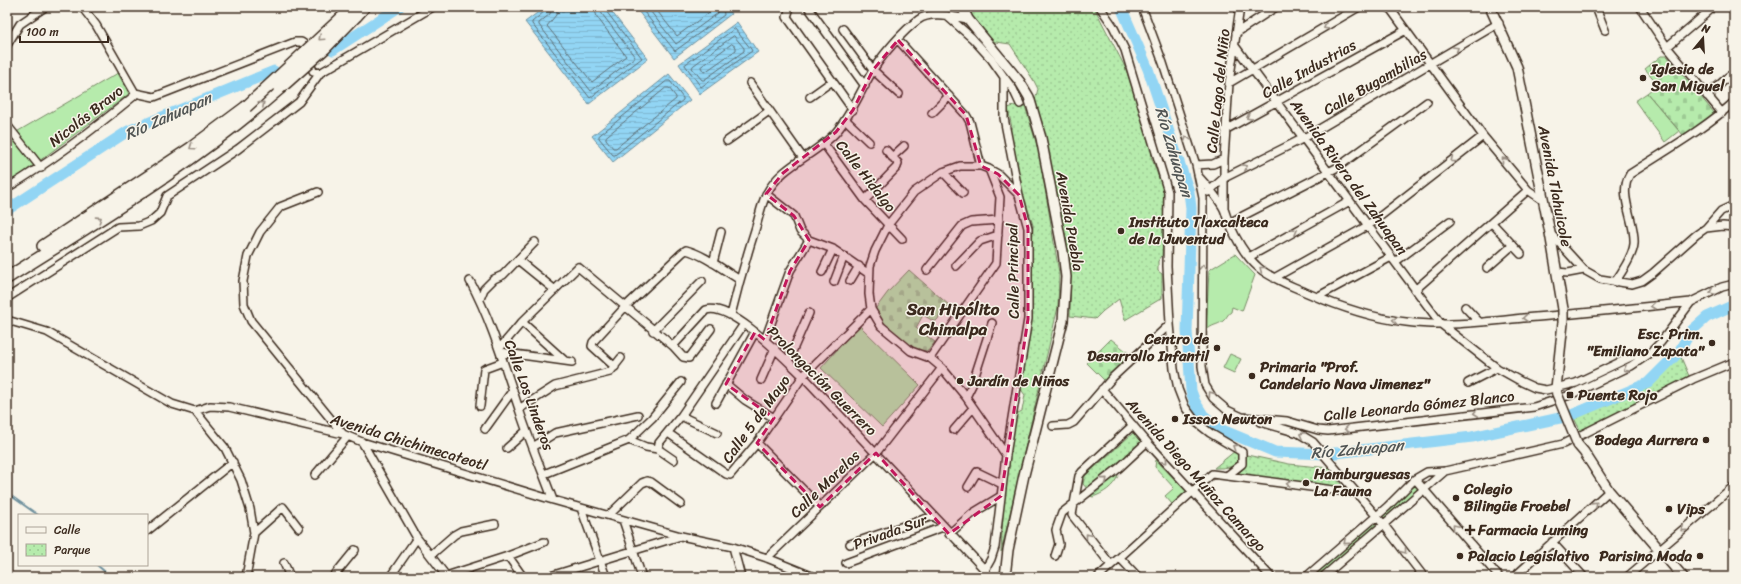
<svg xmlns="http://www.w3.org/2000/svg" width="1741" height="584" viewBox="0 0 1741 584" font-family="Sriracha,sans-serif">
<style>
.grass{fill:#b6ebac;stroke:#788a65}
.cemetery{fill:url(#cemetery-stones);stroke:#788a65}
.park{fill:url(#park-dots);stroke:#788a65}
.garden{fill:url(#garden-furrows);stroke:#788a65}
.water{fill:url(#water-rules);stroke:#6f919e}
.lines{fill:none;stroke-linecap:round;stroke-linejoin:round}
.shore{stroke:#5e6e74;stroke-width:1}
.stream{stroke:#6f919e;stroke-width:2}
.river{stroke:#92d5f4;stroke-width:11}
.minor-casing{stroke:#3b2a1e;stroke-width:10}
.major-casing{stroke:#3b2a1e;stroke-width:12}
.highway-casing{stroke:#3b2a1e;stroke-width:14}
.minor{stroke:#f7f3e8;stroke-width:7}
.major{stroke:#f7f3e8;stroke-width:9}
.highway{stroke:#f7f3e8;stroke-width:11}
.major-bridge-casing{stroke:#3b2a1e;stroke-width:12;stroke-linecap:butt}
.highway-bridge-casing{stroke:#3b2a1e;stroke-width:14;stroke-linecap:butt}
.major-bridge{stroke:#f7f3e8;stroke-width:9}
.highway-bridge{stroke:#f7f3e8;stroke-width:11}
.oneway{stroke:#998e83}
.marked{fill:#c2185b;fill-opacity:0.2;stroke:#c2185b;stroke-width:3;stroke-dasharray:8 5;stroke-linejoin:round}
.poi-dot{fill:#3b2a1e;stroke:#f7f3e8;stroke-width:1.5}
.labels{text-anchor:middle;dominant-baseline:central;stroke-width:3;stroke-linejoin:round;paint-order:stroke}
.street-label{font-size:15px;fill:#3b2a1e;stroke:#f7f3e8}
.poi-label{font-size:15px;font-weight:bold;fill:#3b2a1e;stroke:#f7f3e8;text-anchor:start}
.water-label{font-size:16px;font-style:italic;fill:#515554;stroke:#f7f3e8}
.quarter-label{font-size:17px;font-weight:bold;fill:#3b2a1e;stroke:#f7f3e8}
</style>
<defs>
<pattern id="cemetery-stones" width="16" height="16" patternUnits="userSpaceOnUse"><rect width="16" height="16" fill="#b6ebac"/><path d="M2 7V4a2 2 0 0 1 4 0v3zM10 15v-3a2 2 0 0 1 4 0v3z" fill="#9dca94"/></pattern>
<pattern id="park-dots" width="8" height="8" patternUnits="userSpaceOnUse"><rect width="8" height="8" fill="#b6ebac"/><path d="M2 2h.1M6 6h.1" fill="none" stroke="#9dca94" stroke-width="1.8" stroke-linecap="round"/></pattern>
<pattern id="garden-furrows" width="10" height="10" patternUnits="userSpaceOnUse"><rect width="10" height="10" fill="#b6ebac"/><path d="M-1 1l2-2M0 10L10 0M9 11l2-2" fill="none" stroke="#9dca94"/></pattern>
<pattern id="water-rules" width="6" height="5" patternUnits="userSpaceOnUse"><rect width="6" height="5" fill="#92d5f4"/><path d="M0 2.5h6" fill="none" stroke="#7fb7d1"/></pattern>
</defs>
<rect width="100%" height="100%" fill="#f7f3e8"/>
<filter id="ink" filterUnits="userSpaceOnUse"><feTurbulence type="fractalNoise" baseFrequency=".025" numOctaves="2"/><feDisplacementMap in="SourceGraphic" scale="8" xChannelSelector="R" yChannelSelector="G"/><feConvolveMatrix kernelMatrix="1 2 1 2 8 2 1 2 1" color-interpolation-filters="sRGB"/></filter>
<g filter="url(#ink)">
<!-- grass -->
<path class="grass" d="M118 73 129 94 7 185V127L13 134Z
M1647 93 1679 131 1665 142 1635 101Z
M1235 254 1255 275 1242 311 1232 307 1231 312C1227 314 1227 318 1223 321 1216 326 1212 324 1206 331L1209 270Z
M859 325 920 385 882 427 821 368Z
M1230 354 1241 359 1234 373 1223 368Z
M1156 460 1186 491 1172 504 1165 496 1174 488 1155 467Z"/>
<!-- cemetery -->
<path class="cemetery" d="M1661 56H1667L1715 114 1683 135 1647 93 1658 84 1645 69Z
M909 270 950 306 935 322 923 315 916 328 935 342 928 351 915 350 887 327 873 312 888 292Z
M1111 339 1131 355 1105 381 1087 363Z"/>
<!-- park -->
<path class="park" d="M966 7H1094L1126 69 1153 151 1151 156 1160 181 1166 186 1162 256 1158 261V271L1162 274V298L1125 320 1119 299 1103 311 1095 319 1070 316 1071 263 1045 138 1035 100 1038 89 1034 81 1010 44 989 41Z
M1004 84 1013 88 1025 106 1039 152 1059 273 1058 307 1001 552 1004 492 1016 414 1022 411 1025 395 1019 387 1030 318 1033 225 1014 166 1005 129 1012 128 1008 108 1017 105Z
M1680 355 1689 376 1582 434 1574 418 1624 398 1656 378Z
M1133 433 1142 443 1088 490 1083 484 1085 476Z
M1235 451 1239 453 1241 458 1237 466 1222 468H1214Z
M1247 455 1289 464 1329 468 1345 489 1238 475 1245 465Z"/>
<!-- garden -->
<path class="garden" d="M1116 471 1118 476C1113 487 1104 493 1093 497L1088 495Z
M1416 485 1420 490 1385 521 1380 514Z
M1373 520 1379 526 1318 577H1308Z"/>
<!-- water -->
<path class="water" d="M545 7H608L648 59 589 104 525 22Z
M635 7H726L731 14 674 58Z
M737 22 758 52 700 94 679 64Z
M669 74 690 100 613 162 592 136Z"/>
<g class="lines">
<!-- shore -->
<path class="shore" d="M547 7 545 11 532 22V24L590 98 642 58 606 11 605 7
M552 7 550 14 539 23V25L591 91 635 57 602 14 600 7
M558 7 556 15 547 26 592 82 626 56 597 17 594 7
M640 7 675 51 724 15 723 7
M647 7 676 44 718 13V7
M654 7 677 36 711 11 712 7
M735 29 751 49 752 51 701 87 685 65Z
M734 36 744 48V51L704 80H702L692 68 693 66Z
M732 44 736 47V50L705 72 703 71 701 67Z
M667 81H670L683 98V100L615 155H613L599 138V136Z
M666 88H669L676 97V99L616 148H613L606 139V137Z"/>
<!-- stream -->
<path class="stream" d="M7 493 38 515
M97 565 111 577"/>
<!-- river -->
<path class="river" d="M1121 7 1148 69 1189 192 1191 208 1187 331 1191 391 1195 402 1203 415 1220 429 1275 452 1327 454 1472 437 1569 416 1648 383 1679 352 1690 332 1707 317 1734 305
M333 50 399 7
M7 210 128 131 274 71"/>
<defs>
<path id="minor" d="M82 7 96 25 135 93
M790 7 787 17 853 110
M808 7 865 86
M1100 7 1113 26 1125 50 1168 192 1167 266 1170 324 1174 369 1178 389 1185 407 1196 422 1210 433 1242 452V464L1228 475
M1142 7 1163 63 1196 165 1203 198 1202 366 1205 385 1213 398 1227 410 1242 417 1287 421 1318 430 1328 431 1534 407 1570 395 1631 366 1649 354 1661 342 1691 302 1722 287 1734 284
M1389 7 1483 136 1528 190 1544 201
M1597 7V10L1605 30
M1640 7 1667 47 1722 113
M947 16 972 38 992 60 1004 77V118L1019 195
M843 29 873 70 899 94
M1236 33 1276 7
M898 40 966 115 970 122 981 166
M7 45 20 24 45 7
M1235 46 1441 324 1497 368 1522 382 1535 388 1546 390 1576 383 1637 354
M1667 47 1709 11 1710 7
M1004 77 1013 89 1020 104
M750 83 803 158
M1229 83 1359 7
M135 93 154 97 295 42H301L304 44 313 71 320 73
M1707 96 1729 76
M810 97 831 82
M932 113 949 96
M846 120 869 142
M7 125 41 168
M1225 130 1406 30
M727 141 769 111
M824 144 865 200 902 239
M892 157 904 146
M1196 165 1213 164 1224 159
M943 172 963 193
M1200 178C1209 188 1218 198 1224 209 1226 214 1227 219 1229 223 1236 239 1246 257 1259 268 1272 279 1290 285 1305 292 1337 306 1371 318 1406 322 1445 327 1484 322 1523 318 1579 314 1635 308 1691 302
M7 188C52 161 94 129 134 96L135 93
M318 192 280 207 260 232 248 256 243 281 244 304 251 321 343 434
M1208 192 1224 178 1304 138 1499 23
M766 194 794 216 800 231 809 240 833 249 869 274
M865 200 897 167 898 163 886 150
M1224 209V159L1229 83 1240 7
M1229 223 1338 167 1427 102
M1492 223 1521 254
M1706 228 1721 211 1734 205
M1550 233 1584 270 1600 279 1632 284 1642 281 1653 273 1696 235 1706 228 1723 226 1734 227
M1249 257 1350 201
M518 260 555 290
M1395 262 1450 221
M713 263 721 232
M956 266 980 241 998 235
M1487 268 1513 245
M927 270 962 226 971 222 999 220
M822 272 833 249
M1557 272 1568 273 1584 270
M1274 278 1369 225 1483 136
M470 281C492 322 505 368 520 412 530 442 542 471 553 500
M850 281 859 266
M834 282 844 256
M1615 282C1622 272 1633 256 1634 244 1636 221 1617 195 1630 174 1665 151 1703 130 1734 102
M1415 290 1528 190
M1317 297 1391 257
M7 298 118 227 139 226 151 221 160 213 167 196 238 149 299 102 320 73 433 7
M480 299 484 289 494 279 503 275 535 242
M1465 307 1479 322
M731 315C738 286 746 258 755 230 759 218 761 204 767 193 782 164 817 155 837 131 852 113 860 92 872 72 881 56 904 30 918 20 931 10 954 17 968 19
M7 320 47 332 172 404 195 411 210 406 229 407 343 434 362 442 553 500 681 536 733 547 767 558 814 577
M522 322 564 360
M653 331 702 281
M765 340 790 271 809 240
M673 346 706 310C731 302 786 360 803 376L986 571
M499 349 522 322 578 267 673 346 683 357 689 358 711 329
M500 352 572 362
M930 358 996 263 1000 197 989 169
M788 361 809 313
M615 367 592 346 593 342 625 307 682 253 686 250C705 255 723 270 740 280
M761 380 775 348
M1468 383 1497 368
M726 384 745 400 774 418
M1102 389 1147 442 1271 577
M966 397 972 385 992 323
M716 403 755 332
M480 406 484 369 503 362
M519 409 555 386 610 372 621 358
M195 411 225 448 241 480 250 509 254 533 246 577
M681 416 717 433
M1260 422 1298 433 1313 442 1384 525 1424 577
M1053 426 1068 425 1074 422 1113 377 1170 324
M485 429 513 390
M954 430 973 408
M668 433 726 474 730 475 757 443 803 376 871 309
M629 440 646 447 658 449
M362 442 417 538 447 577
M757 443 820 507
M533 447 555 433 638 415
M507 448 526 431
M674 460 658 449 659 443 681 416 744 324
M544 474 629 440 652 418 681 382
M315 475 348 436
M1415 479 1499 577
M968 487 977 472 1002 484
M581 508 606 577
M609 515 642 483 647 481 651 482 681 504
M623 520 642 577
M147 531 233 462
M254 533 283 507 299 528
M949 534 973 513 1001 496
M1552 542 1584 577
M850 544 933 516
M733 547 741 577
M431 555 454 535 461 531 495 524
M508 556 523 577
M1055 556 1059 544 1056 530 1062 513 1119 468 1147 442
M767 558 876 453 942 368
M1120 558 1138 577
M284 563 290 577
M846 563 943 527
M1111 565 1072 515 1079 476 1082 472 1133 425
M446 576 508 556 544 542
M333 577 355 550
M390 577 417 538
M547 577 681 536
M981 577 991 559 995 547 1006 455 1028 319V228L1019 195 998 174 989 169 981 166H960L943 172 914 192 888 225 875 251 870 266 869 294 871 309 881 326 904 345 911 351 930 358 942 368 966 397 1006 455
M1098 577 1212 474 1356 493
M1306 577 1387 507 1415 479 1427 472 1445 471 1563 444 1693 379 1734 362
M1323 577 1445 471
M1514 577 1609 491
M1627 577 1734 486"/>
<path id="major" d="M962 7 968 19 1020 82 1029 97 1041 138 1063 252 1066 277 1063 321 1024 475 1008 550 1005 577
M1490 7 1517 67 1550 233 1563 309
M1557 394 1556 388 1563 323
M1578 445 1584 452 1609 491 1683 577"/>
<path id="highway" d="M356 16 364 7
M43 246 191 148 246 107
M7 278C100 219 196 162 279 89"/>
</defs>
<!-- minor casing -->
<use href="#minor" class="minor-casing"/>
<!-- major casing -->
<use href="#major" class="major-casing"/>
<!-- highway casing -->
<use href="#highway" class="highway-casing"/>
<!-- minor -->
<use href="#minor" class="minor"/>
<!-- major -->
<use href="#major" class="major"/>
<!-- highway -->
<use href="#highway" class="highway"/>
<defs>
<path id="major-bridge" d="M1563 309V323
M1557 394 1578 445"/>
<path id="highway-bridge" d="M279 89 325 48 356 16
M246 107 349 11"/>
</defs>
<!-- major-bridge casing -->
<use href="#major-bridge" class="major-bridge-casing"/>
<!-- highway-bridge casing -->
<use href="#highway-bridge" class="highway-bridge-casing"/>
<!-- major-bridge -->
<use href="#major-bridge" class="major-bridge"/>
<!-- highway-bridge -->
<use href="#highway-bridge" class="highway-bridge"/>
</g>
<!-- one-way arrows -->
<defs><path id="oneway-chevron" d="M-2-3.5L2.5 0L-2 3.5" fill="none" stroke-width="1.6" stroke-linecap="round" stroke-linejoin="round"/></defs>
<g class="oneway">
<use href="#oneway-chevron" transform="translate(1326 27) rotate(150)"/>
<use href="#oneway-chevron" transform="translate(321 38) rotate(137)"/>
<use href="#oneway-chevron" transform="translate(1456 49) rotate(-31)"/>
<use href="#oneway-chevron" transform="translate(262 104) rotate(-42)"/>
<use href="#oneway-chevron" transform="translate(1249 117) rotate(152)"/>
<use href="#oneway-chevron" transform="translate(1187 139) rotate(-108)"/>
<use href="#oneway-chevron" transform="translate(192 147) rotate(145)"/>
<use href="#oneway-chevron" transform="translate(1453 160) rotate(142)"/>
<use href="#oneway-chevron" transform="translate(1504 160) rotate(-129)"/>
<use href="#oneway-chevron" transform="translate(1245 167) rotate(-26)"/>
<use href="#oneway-chevron" transform="translate(99 219) rotate(-33)"/>
<use href="#oneway-chevron" transform="translate(1295 231) rotate(-29)"/>
<use href="#oneway-chevron" transform="translate(1203 267) rotate(-90)"/>
<use href="#oneway-chevron" transform="translate(1262 269) rotate(-142)"/>
<use href="#oneway-chevron" transform="translate(1712 292) rotate(155)"/>
<use href="#oneway-chevron" transform="translate(1653 306) rotate(174)"/>
<use href="#oneway-chevron" transform="translate(1525 318) rotate(175)"/>
<use href="#oneway-chevron" transform="translate(1395 320) rotate(-171)"/>
<use href="#oneway-chevron" transform="translate(1626 369) rotate(152)"/>
<use href="#oneway-chevron" transform="translate(1211 394) rotate(-125)"/>
<use href="#oneway-chevron" transform="translate(1476 413) rotate(173)"/>
<use href="#oneway-chevron" transform="translate(1347 429) rotate(173)"/>
<use href="#oneway-chevron" transform="translate(1302 435) rotate(-153)"/>
<use href="#oneway-chevron" transform="translate(1235 447) rotate(-148)"/>
<use href="#oneway-chevron" transform="translate(1165 461) rotate(48)"/>
<use href="#oneway-chevron" transform="translate(1105 480) rotate(-40)"/>
<use href="#oneway-chevron" transform="translate(1289 484) rotate(-172)"/>
<use href="#oneway-chevron" transform="translate(1595 504) rotate(-44)"/>
<use href="#oneway-chevron" transform="translate(1455 527) rotate(-130)"/>
<use href="#oneway-chevron" transform="translate(1683 529) rotate(140)"/>
<use href="#oneway-chevron" transform="translate(1088 536) rotate(-128)"/>
<use href="#oneway-chevron" transform="translate(1346 542) rotate(139)"/>
<use href="#oneway-chevron" transform="translate(1404 551) rotate(52)"/>
</g>
</g>
<!-- marked area -->
<path class="marked" d="M898 40 966 115 981 166 998 174 1019 195 1028 228V319L1001 496 949 534 876 453 820 507 757 443 774 418 726 384 755 332 765 340 790 271 809 240 794 216 766 194 783 173 836 132 853 110 873 70Z"/>
<!-- markers -->
<g class="poi-dot">
<circle cx="1643" cy="78" r="4"/>
<circle cx="1121" cy="231" r="4"/>
<circle cx="1712" cy="343" r="4"/>
<circle cx="1217" cy="348" r="4"/>
<circle cx="1252" cy="376" r="4"/>
<circle cx="960" cy="381" r="4"/>
<rect x="1566" y="391" width="8" height="8" rx="2"/>
<circle cx="1175" cy="419" r="4"/>
<circle cx="1706" cy="440" r="4"/>
<circle cx="1306" cy="483" r="4"/>
<circle cx="1456" cy="498" r="4"/>
<circle cx="1669" cy="509" r="4"/>
<path d="M1468 524h4v4h4v4h-4v4h-4v-4h-4v-4h4z"/>
<circle cx="1460" cy="556" r="4"/>
<circle cx="1700" cy="556" r="4"/>
</g>
<g class="labels">
<!-- street labels -->
<g class="street-label">
<text transform="translate(1309 69) rotate(-29)">Calle Industrias</text>
<text transform="translate(1375 82) rotate(-30)">Calle Bugambilias</text>
<text transform="translate(1218 91) rotate(-84)">Calle Lago del Niño</text>
<text transform="translate(86 116) rotate(-38)">Nicolás Bravo</text>
<text transform="translate(866 176) rotate(52)">Calle Hidalgo</text>
<text transform="translate(1349 177) rotate(54)">Avenida Rivera del Zahuapan</text>
<text transform="translate(1555 186) rotate(79)">Avenida Tlahuicole</text>
<text transform="translate(1070 221) rotate(80)">Avenida Puebla</text>
<text transform="translate(1013 271) rotate(-91)">Calle Principal</text>
<text transform="translate(822 381) rotate(45)">Prolongación Guerrero</text>
<text transform="translate(529 395) rotate(70)">Calle Los Linderos</text>
<text transform="translate(1419 406) rotate(-6)">Calle Leonarda Gómez Blanco</text>
<text transform="translate(756 419) rotate(-54)">Calle 5 de Mayo</text>
<text transform="translate(409 442) rotate(17)">Avenida Chichimecateotl</text>
<text transform="translate(1196 475) rotate(48)">Avenida Diego Muñoz Camargo</text>
<text transform="translate(825 484) rotate(-44)">Calle Morelos</text>
<text transform="translate(890 532) rotate(-20)">Privada Sur</text>
</g>
<!-- poi labels -->
<g class="poi-label">
<text x="1651" y="69">Iglesia de<tspan x="1651" dy="17">San Miguel</tspan></text>
<text x="1129" y="222">Instituto Tlaxcalteca<tspan x="1129" dy="17">de la Juventud</tspan></text>
<text x="1704" y="334" text-anchor="end">Esc. Prim.<tspan x="1704" dy="17">"Emiliano Zapata"</tspan></text>
<text x="1209" y="339" text-anchor="end">Centro de<tspan x="1209" dy="17">Desarrollo Infantil</tspan></text>
<text x="1260" y="367">Primaria "Prof.<tspan x="1260" dy="17">Candelario Nava Jimenez"</tspan></text>
<text x="968" y="381">Jardín de Niños</text>
<text x="1578" y="395">Puente Rojo</text>
<text x="1183" y="419">Issac Newton</text>
<text x="1698" y="440" text-anchor="end">Bodega Aurrera</text>
<text x="1314" y="474">Hamburguesas<tspan x="1314" dy="17">La Fauna</tspan></text>
<text x="1464" y="489">Colegio<tspan x="1464" dy="17">Bilingüe Froebel</tspan></text>
<text x="1677" y="509">Vips</text>
<text x="1478" y="530">Farmacia Luming</text>
<text x="1468" y="556">Palacio Legislativo</text>
<text x="1692" y="556" text-anchor="end">Parisina Moda</text>
</g>
<!-- water labels -->
<g class="water-label">
<text transform="translate(168 116) rotate(-24)">Río Zahuapan</text>
<text transform="translate(1174 152) rotate(73)">Río Zahuapan</text>
<text transform="translate(1357 449) rotate(-5)">Río Zahuapan</text>
</g>
<!-- quarter labels -->
<g class="quarter-label">
<text x="953" y="309">San Hipólito<tspan x="953" dy="20">Chimalpa</tspan></text>
</g>
</g>
<!-- margin -->
<rect width="1741" height="584" fill="none" stroke="#f7f3e8" stroke-width="24"/>
<rect x="12" y="12" width="1717" height="560" fill="none" stroke="#3b2a1e" stroke-width="1.5" filter="url(#ink)"/>
<!-- legend -->
<rect x="18" y="514" width="130" height="52" fill="#f7f3e8" stroke="#aca397"/>
<rect x="26" y="527" width="20" height="6" fill="#f7f3e8" stroke="#aca397"/>
<text x="54" y="534" font-size="12" fill="#3b2a1e">Calle</text>
<rect x="26" y="544" width="20" height="12" fill="url(#park-dots)" stroke="#aca397"/>
<text x="54" y="554" font-size="12" fill="#3b2a1e">Parque</text>
<!-- north arrow -->
<g transform="translate(1703 38) rotate(18)" stroke="#f7f3e8" stroke-width="3" paint-order="stroke">
<path d="M0-3L7 15L0 10L-7 15Z" fill="#3b2a1e"/>
<text y="-6" font-size="11" font-weight="bold" text-anchor="middle" fill="#3b2a1e">N</text>
</g>
<!-- scale -->
<path d="M20 36v6h88v-6" fill="none" stroke="#3b2a1e" stroke-width="2"/>
<text x="26" y="36" font-size="12" fill="#3b2a1e" stroke="#f7f3e8" stroke-width="3" paint-order="stroke">100 m</text>
</svg>
